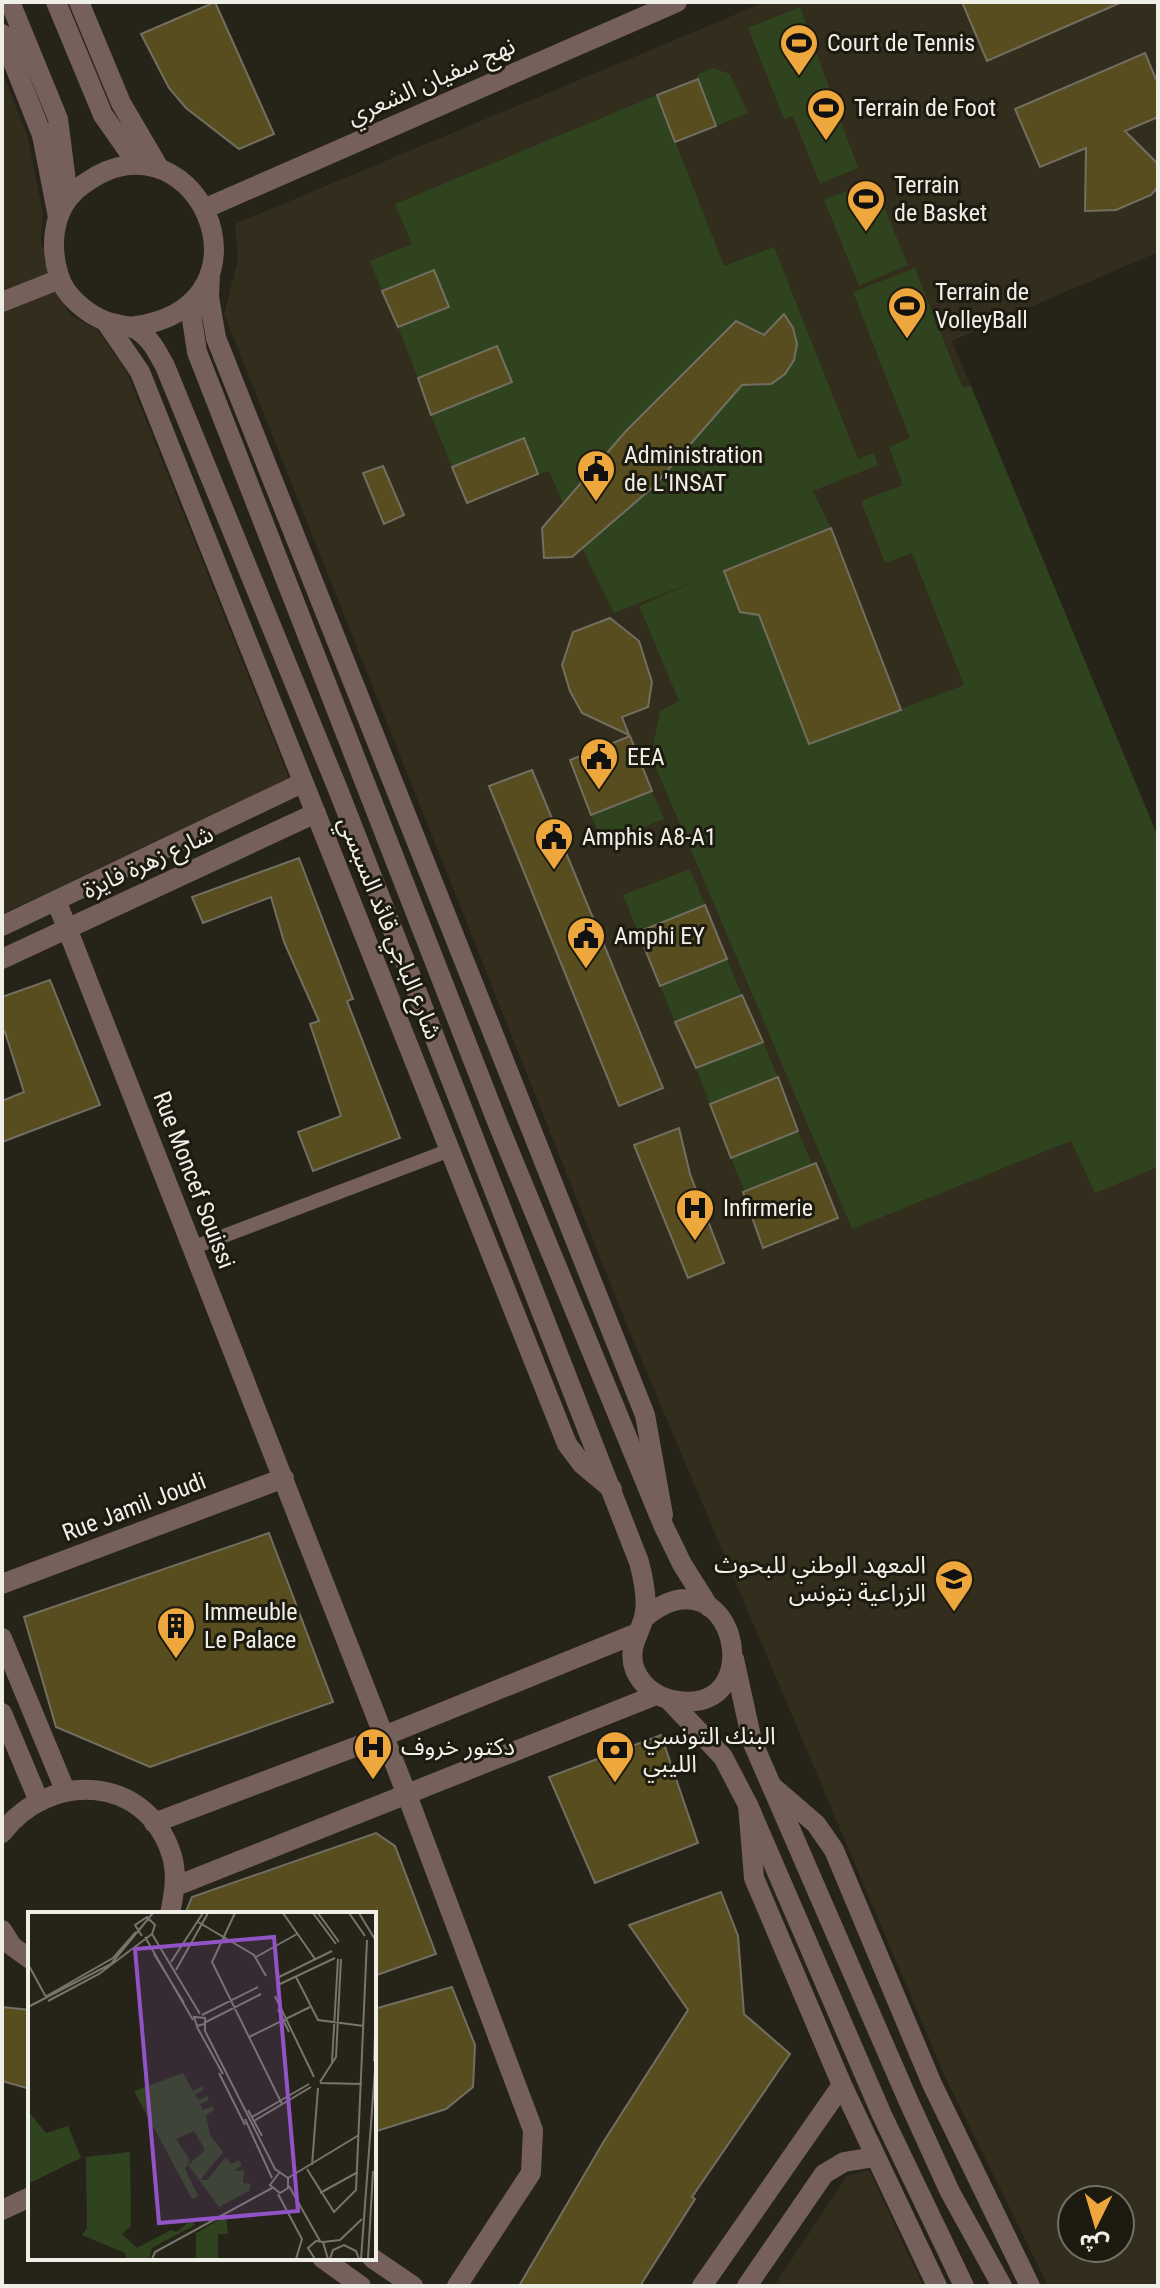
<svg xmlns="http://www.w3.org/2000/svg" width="1160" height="2288" viewBox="0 0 1160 2288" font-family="'Roboto Condensed','Noto Sans Arabic',sans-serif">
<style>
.built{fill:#322d1c;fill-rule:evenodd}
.green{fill:#2f431f}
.building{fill:#584d1e;stroke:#726f62;stroke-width:2}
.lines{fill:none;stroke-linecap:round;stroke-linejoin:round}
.pedestrian{stroke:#76605b;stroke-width:14}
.minor{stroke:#76605b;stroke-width:20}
.tertiary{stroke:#76605b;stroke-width:20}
.labels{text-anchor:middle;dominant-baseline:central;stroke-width:6;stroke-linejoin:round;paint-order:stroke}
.poi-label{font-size:24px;fill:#f0efe7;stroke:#1d1a10;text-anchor:start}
.street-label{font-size:24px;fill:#f0efe7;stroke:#1d1a10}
.inset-road{fill:none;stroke:#77756b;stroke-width:2}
.view{fill:#9253c7;fill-opacity:0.15;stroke:#9253c7;stroke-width:4}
.inset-edge{fill:none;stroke:#f0efe7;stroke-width:4}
</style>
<rect width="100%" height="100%" fill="#262419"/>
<!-- built -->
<path class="built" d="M765 2H1158V252L952 341 1158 837V2286H1048L946 2079 629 1330 224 314 238 259 235 224ZM1072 2200H1120V2248H1072Z
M2 70 28 138 43 214 41 240 55 289 71 316 97 329 127 373 289 778 2 914Z
M869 2170 923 2286H774L847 2176Z"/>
<!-- green -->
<path class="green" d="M800 7 858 168 820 184 793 116 784 119 748 28Z
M713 68 730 74 748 113 716 126 697 75Z
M657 95 724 266 774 247 858 459 874 453 878 465 813 491 831 528 724 570 740 612 759 615 810 744 964 685 912 553 885 563 861 501 903 485 889 447 910 438 853 292 915 268 962 387 971 386 1158 837V1167L1095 1193 1071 1141 852 1229 651 756 660 711 679 701 639 606 694 582 614 613 582 548 653 487 742 385C789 393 810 352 784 315L764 335 752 327 745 328 626 431 563 503 549 471 538 474 524 438 452 467 431 415 512 381 497 346 418 378 398 327 449 307 434 270 382 291 370 261 412 244 395 204Z
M873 180 908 265 859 286 824 200Z
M652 791 664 819 603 843 591 815Z
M690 869 705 905 638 932 623 895Z
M727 959 742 995 675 1022 660 986Z
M763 1042 778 1077 710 1104 696 1068Z
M798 1131 813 1167 746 1194 731 1158Z"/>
<!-- building -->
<path class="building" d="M215 2 274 134 239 149 186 108 169 88 141 34Z
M962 2H1122L987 61Z
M1145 53 1158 84V117L1125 131 1158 164V187L1151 195 1116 210 1085 211 1086 148 1040 167 1015 109Z
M698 79 716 126 675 142 657 95Z
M434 270 449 307 398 327 382 291Z
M784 314 793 328 797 344 794 360 785 374 771 384 742 385 653 487 572 557 544 558 542 528 626 431 736 321 764 335Z
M497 346 512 382 431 415 418 378Z
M524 438 538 474 467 503 452 467Z
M383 466 404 515 384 524 363 473Z
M831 528 901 710 809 744 759 615 740 612 724 571Z
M610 618 639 641 652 682 648 707 622 717 629 735 582 713 570 691 562 665 573 632Z
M630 736 652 791 591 815 570 760Z
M532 770 663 1088 619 1106 489 786Z
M299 858 353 999 347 1001 400 1138 313 1171 298 1132 341 1116 310 1024 319 1021 284 942 271 897 203 923 192 897Z
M705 905 727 959 660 986 638 932Z
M50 980 100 1105 2 1142V1101L24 1092 5 1032 2 1034V997Z
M742 995 763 1042 696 1068 675 1022Z
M778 1077 798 1131 731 1158 710 1104Z
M679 1128 690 1174 724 1263 688 1278 634 1145Z
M816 1163 838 1218 763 1248 743 1192Z
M269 1533 333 1702 150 1767 56 1727 24 1617Z
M661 1735 698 1843 595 1883 549 1777Z
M376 1833 395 1846 436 1954 374 1976V1914H185L192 1897Z
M721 1892 738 1936 744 2014 790 2054 692 2197 695 2199 640 2286H519L604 2141 688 2010 629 1925Z
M452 1987 475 2045 473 2087 446 2109 374 2132V2009Z
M2 2007 30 2010V2089L2 2081Z"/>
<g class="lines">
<!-- pedestrian -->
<path class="pedestrian" d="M192 1248 450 1150"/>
<!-- minor -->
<path class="minor" d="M206 208 677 2
M210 274 209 297 216 338 645 1415 663 1515
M2 302 60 279
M106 322 140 372 567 1444 582 1464 612 1489
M56 900 407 1795 533 2130 531 2173 457 2286
M2 926 302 783
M2 959 316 813
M2 1584 284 1478
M2 1638 65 1790
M2 1713 38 1799
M773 1787 816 1824 834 1850 932 2084 1030 2286
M748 1805 754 1878 842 2085 937 2286
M2 2210 30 2197
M322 2258 361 2286
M372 2258 413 2286
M702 2286 842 2085
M747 2286 824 2174 844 2162 875 2157"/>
<!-- tertiary -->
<path class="tertiary" d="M10 2 58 119 68 197
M56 2 103 115 138 165
M79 2 121 103 159 168
M2 34 42 135 58 217
M198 296 192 319 197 352 498 1124 664 1527 682 1564 709 1607
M130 327C291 308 191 91 75 191 52 212 50 248 59 276 65 296 86 313 105 321 117 326 130 324 140 332 152 340 158 354 165 366L339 792 639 1562C643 1577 648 1602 644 1617 639 1636 627 1648 635 1670 643 1688 659 1699 678 1701 772 1714 733 1544 644 1618
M734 1659 752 1741 908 2100 950 2192 1002 2286
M669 1700 723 1757 748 1805 882 2115 964 2286
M154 1823 384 1736 635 1634
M2 1833C49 1771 145 1774 171 1853 178 1873 174 1894 170 1914
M176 1886 656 1695
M2 1930 12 1946 30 1959"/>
</g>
<!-- icons -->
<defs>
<symbol id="stadium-pin" viewBox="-11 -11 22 30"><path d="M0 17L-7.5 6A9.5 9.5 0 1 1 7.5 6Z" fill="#eea73d" stroke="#1d1a10"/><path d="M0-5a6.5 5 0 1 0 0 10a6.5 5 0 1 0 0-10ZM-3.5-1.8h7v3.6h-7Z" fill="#111"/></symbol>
<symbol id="civic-pin" viewBox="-11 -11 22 30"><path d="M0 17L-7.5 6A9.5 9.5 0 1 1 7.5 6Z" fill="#eea73d" stroke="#1d1a10"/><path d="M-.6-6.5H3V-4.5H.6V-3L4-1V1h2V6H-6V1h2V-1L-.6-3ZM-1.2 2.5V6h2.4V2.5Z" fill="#111"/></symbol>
<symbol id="hospital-pin" viewBox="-11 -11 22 30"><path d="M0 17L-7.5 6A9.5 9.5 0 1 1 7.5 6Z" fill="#eea73d" stroke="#1d1a10"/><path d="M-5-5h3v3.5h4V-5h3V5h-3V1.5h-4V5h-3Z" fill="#111"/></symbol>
<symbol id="university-pin" viewBox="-11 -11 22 30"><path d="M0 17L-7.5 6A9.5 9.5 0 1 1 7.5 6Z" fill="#eea73d" stroke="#1d1a10"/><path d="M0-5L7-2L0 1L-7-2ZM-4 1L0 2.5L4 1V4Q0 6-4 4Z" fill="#111"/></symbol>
<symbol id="building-pin" viewBox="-11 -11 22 30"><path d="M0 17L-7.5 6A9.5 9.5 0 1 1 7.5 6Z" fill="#eea73d" stroke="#1d1a10"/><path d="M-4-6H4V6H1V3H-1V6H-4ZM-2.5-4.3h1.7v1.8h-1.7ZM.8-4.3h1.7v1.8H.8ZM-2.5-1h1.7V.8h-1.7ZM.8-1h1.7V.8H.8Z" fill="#111"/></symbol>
<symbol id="bank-pin" viewBox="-11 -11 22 30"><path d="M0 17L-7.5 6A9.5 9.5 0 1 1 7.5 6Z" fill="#eea73d" stroke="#1d1a10"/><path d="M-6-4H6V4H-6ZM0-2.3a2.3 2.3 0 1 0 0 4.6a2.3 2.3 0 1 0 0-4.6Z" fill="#111"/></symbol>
</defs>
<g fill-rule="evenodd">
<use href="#stadium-pin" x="777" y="21" width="44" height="60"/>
<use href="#stadium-pin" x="804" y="86" width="44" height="60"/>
<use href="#stadium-pin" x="844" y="177" width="44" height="60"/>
<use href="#stadium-pin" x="885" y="284" width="44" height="60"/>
<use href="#civic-pin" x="574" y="447" width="44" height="60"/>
<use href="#civic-pin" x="577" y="735" width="44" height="60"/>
<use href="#civic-pin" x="532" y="815" width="44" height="60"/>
<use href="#civic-pin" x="564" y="914" width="44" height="60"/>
<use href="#hospital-pin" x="673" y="1186" width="44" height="60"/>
<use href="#university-pin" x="932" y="1557" width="44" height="60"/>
<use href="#building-pin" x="154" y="1604" width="44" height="60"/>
<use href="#hospital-pin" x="351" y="1725" width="44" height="60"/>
<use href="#bank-pin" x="593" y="1728" width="44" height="60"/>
</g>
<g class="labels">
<!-- poi labels -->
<g class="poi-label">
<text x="827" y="43">Court de Tennis</text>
<text x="854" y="108">Terrain de Foot</text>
<text x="894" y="185">Terrain<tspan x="894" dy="28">de Basket</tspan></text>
<text x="935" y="292">Terrain de<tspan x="935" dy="28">VolleyBall</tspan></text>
<text x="624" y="455">Administration<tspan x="624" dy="28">de L'INSAT</tspan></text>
<text x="627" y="757">EEA</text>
<text x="582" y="837">Amphis A8-A1</text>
<text x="614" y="936">Amphi EY</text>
<text x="723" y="1208">Infirmerie</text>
<text x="926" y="1565" text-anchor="end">المعهد الوطني للبحوث<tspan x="926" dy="28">الزراعية بتونس</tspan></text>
<text x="204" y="1612">Immeuble<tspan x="204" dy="28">Le Palace</tspan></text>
<text x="643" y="1736">البنك التونسي<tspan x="643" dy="28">الليبي</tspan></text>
<text x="401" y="1747">دكتور خروف</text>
</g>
<!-- street labels -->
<g class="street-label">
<text transform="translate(431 81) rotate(-24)">نهج سفيان الشعري</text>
<text transform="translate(148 862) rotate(-25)">شارع زهرة فايزة</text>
<text transform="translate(390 928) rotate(68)">شارع الباجي قائد السبسي</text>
<text transform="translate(194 1180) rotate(69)">Rue Moncef Souissi</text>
<text transform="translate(134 1507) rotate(-21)">Rue Jamil Joudi</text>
</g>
</g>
<!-- overview -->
<g transform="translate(28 1912)">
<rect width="348" height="348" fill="#262419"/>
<path d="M155 161 165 179 174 174 176 178 167 183 170 188 179 184 181 188 172 192 175 198 184 194 186 198 178 203 182 223 195 240 172 268H179L198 245 203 252 211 248 214 254 205 259 216 258 215 271 223 272 221 279 191 295 160 253 177 238 166 219 148 227 162 248 157 257 170 284 164 287 106 179ZM0 199 18 221 40 214 53 246 0 272ZM102 240 103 314 94 322 109 336 143 318 149 320 164 307 167 313 124 336 121 347H98L97 341 54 323 59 316 58 245ZM198 304 200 322H190V347H168V321Z" fill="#2f431f"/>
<path class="inset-road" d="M207 1 184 50 254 192M255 1 287 47M285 1 308 32M290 1 311 30M321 1 337 24M331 1 348 29M170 10 226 43 238 64M124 22 172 102M117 25 165 108M126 42 156 91M228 45 269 22M143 50 175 1M0 52 18 85M148 58 180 1M268 65 290 108 336 114M249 66 304 39M252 72 307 46M247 84 286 165M17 85 85 46 108 20M20 89 71 62 124 22 127 13 119 5 107 13 114 24M0 95 83 52 125 1M250 97 261 120M174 103 230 75M178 110 233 82M176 112 169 114 166 105 177 106V119L247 257 260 266V276L252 281 242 273 251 261M169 115 195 162M221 125 282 95M346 149 348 92M304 150 310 47M191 161 217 213M292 170 308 145 313 47M292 171 334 172M220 198 234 224M224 205 281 172M217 207 244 266M226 209 283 175M284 253 290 176M279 257 306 300 328 278 339 28M260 266 331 223M261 274 292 329M292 281 330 260M250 282 274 327 268 347M295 330 312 328 334 307M124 347 127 340 244 276M287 347 280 336 288 329 295 330 300 347M302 347 305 338 316 333 328 339 331 347M333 347 348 144M340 347 345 259"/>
<path class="view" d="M246 25 270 299 131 311 107 37Z"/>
<rect width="348" height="348" class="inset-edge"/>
</g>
<!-- border -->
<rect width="1160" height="2288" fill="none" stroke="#f0efe7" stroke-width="8"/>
<!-- north arrow -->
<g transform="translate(1096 2224) rotate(185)"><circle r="38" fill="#1d1a10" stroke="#716f66" stroke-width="2"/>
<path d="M0-6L14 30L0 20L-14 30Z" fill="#eea73d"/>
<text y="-12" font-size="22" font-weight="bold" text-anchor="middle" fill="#f0efe7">ش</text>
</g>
</svg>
